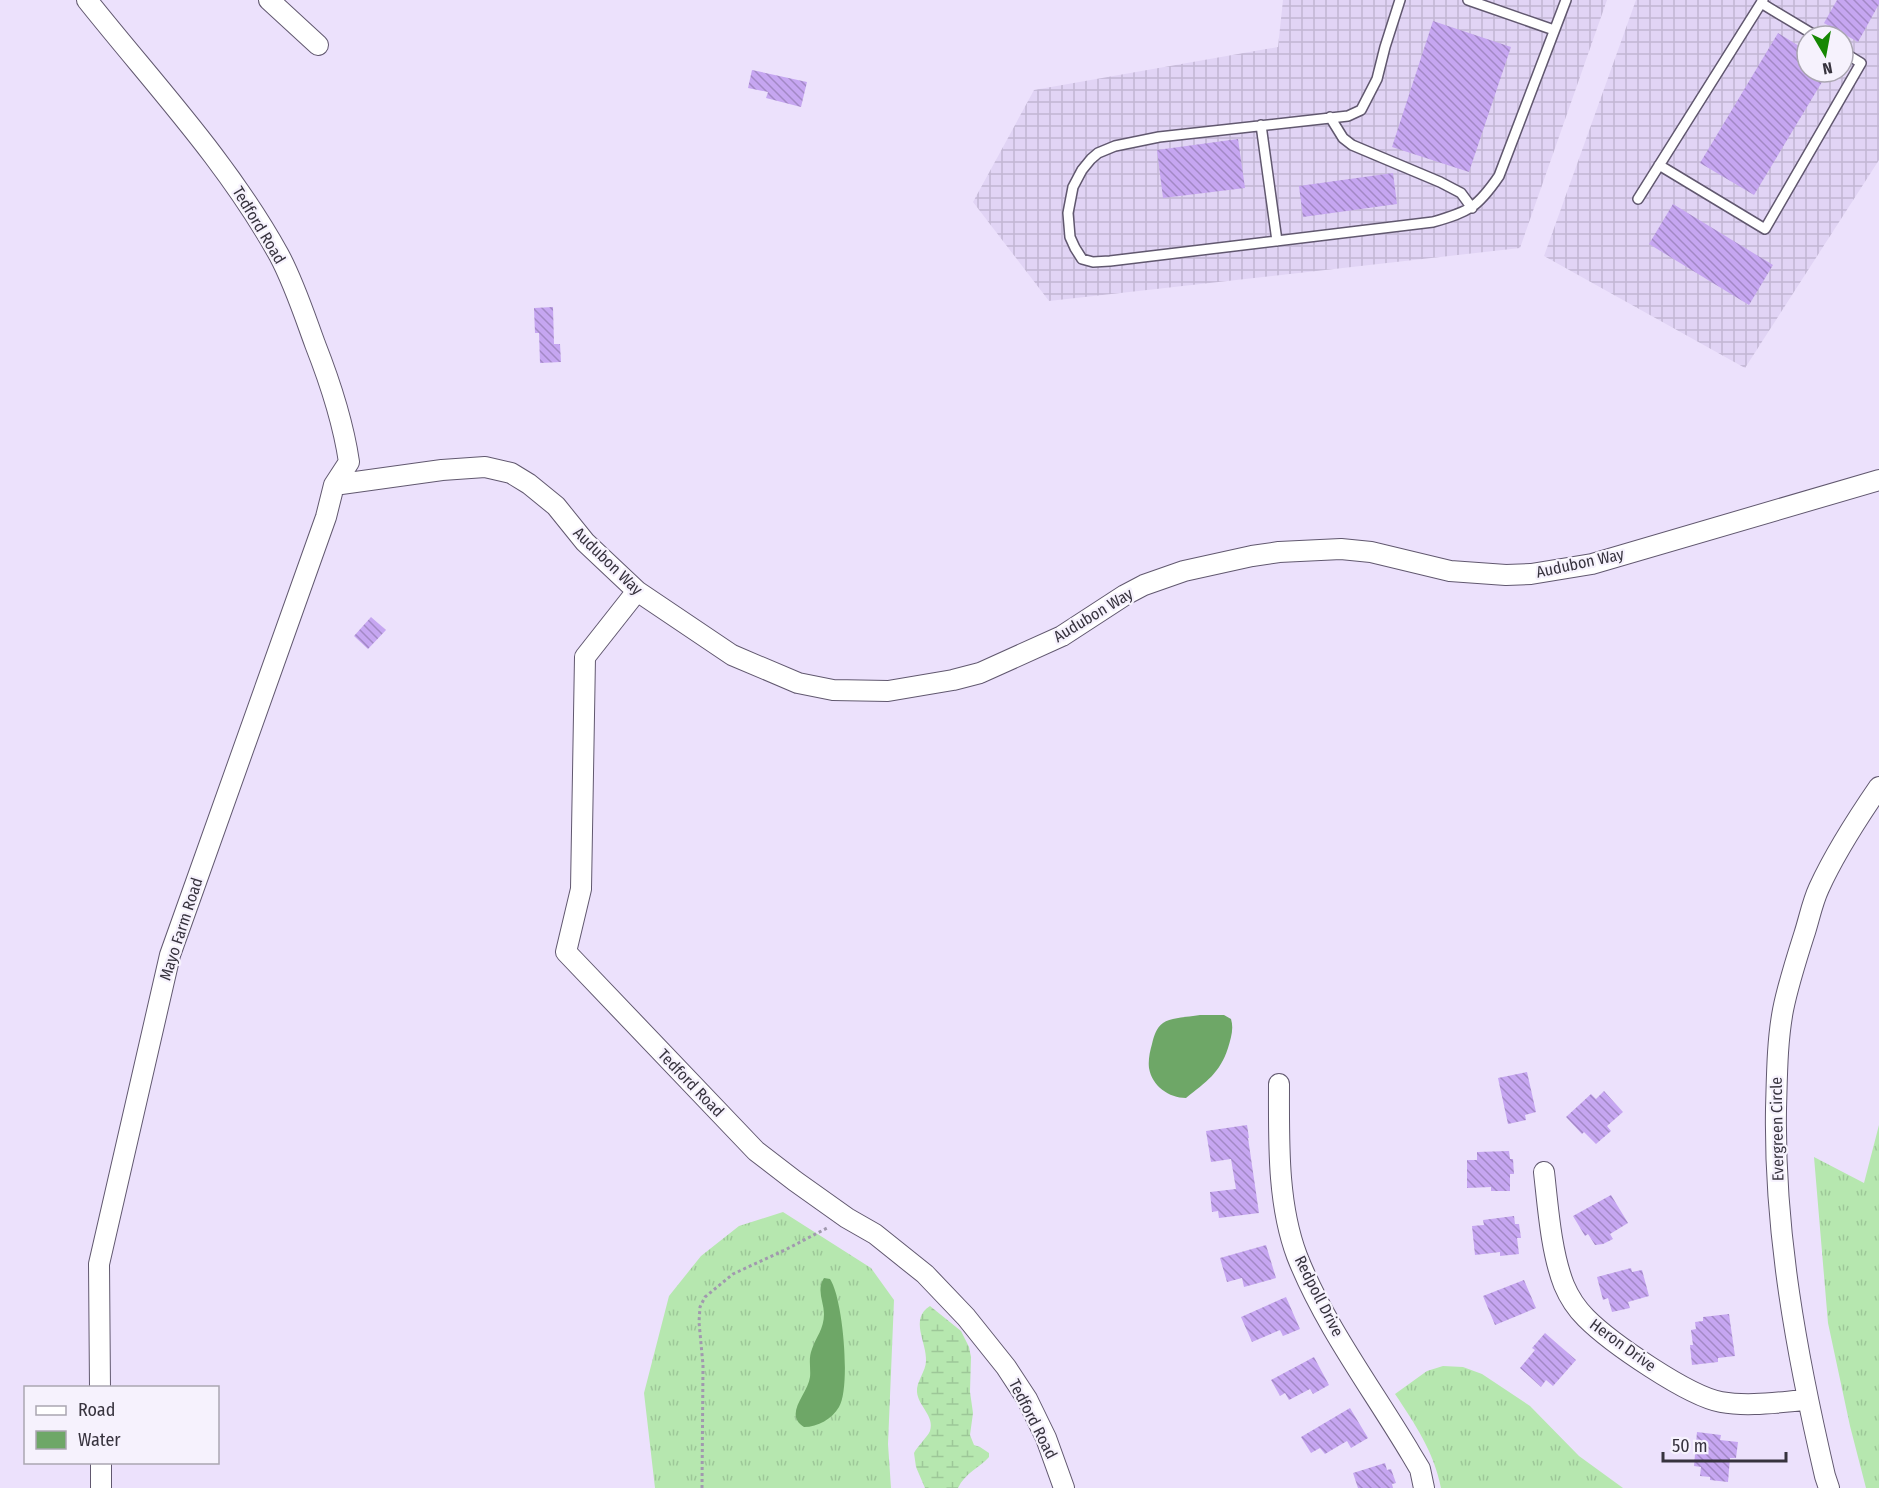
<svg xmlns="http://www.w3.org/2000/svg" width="1879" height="1488" viewBox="0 0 1879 1488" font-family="'Fira Sans Condensed',sans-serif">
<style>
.industrial{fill:url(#industrial-grid);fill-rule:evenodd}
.grass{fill:url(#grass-tufts)}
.wetland{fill:url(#wetland-marsh)}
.water{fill:#6ea767}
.building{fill:url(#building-back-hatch)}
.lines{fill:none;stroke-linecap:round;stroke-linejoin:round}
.lane-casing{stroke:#61586f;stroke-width:12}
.street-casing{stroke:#61586f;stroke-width:22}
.path{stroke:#a199ae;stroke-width:3;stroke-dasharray:3 3;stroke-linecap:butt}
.lane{stroke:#fff;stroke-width:9}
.street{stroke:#fff;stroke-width:20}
.labels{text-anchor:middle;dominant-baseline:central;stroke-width:4.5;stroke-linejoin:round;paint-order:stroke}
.street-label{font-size:16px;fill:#37333e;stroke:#f6f2fd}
</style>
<defs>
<pattern id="industrial-grid" width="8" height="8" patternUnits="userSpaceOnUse" patternTransform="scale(1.5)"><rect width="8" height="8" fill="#e1d4f5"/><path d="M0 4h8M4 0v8" fill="none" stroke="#c2b6d3"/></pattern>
<pattern id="grass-tufts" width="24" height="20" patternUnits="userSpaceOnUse" patternTransform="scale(1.5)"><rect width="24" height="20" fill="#b6e7af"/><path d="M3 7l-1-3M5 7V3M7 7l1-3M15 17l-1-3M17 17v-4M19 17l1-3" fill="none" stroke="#9dc798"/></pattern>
<pattern id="wetland-marsh" width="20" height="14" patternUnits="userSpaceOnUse" patternTransform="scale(1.5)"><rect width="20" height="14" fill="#b6e7af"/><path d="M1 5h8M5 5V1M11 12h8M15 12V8" fill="none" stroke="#9dc798"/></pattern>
<pattern id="building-back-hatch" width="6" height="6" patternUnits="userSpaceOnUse" patternTransform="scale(1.5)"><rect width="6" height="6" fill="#c6a6f1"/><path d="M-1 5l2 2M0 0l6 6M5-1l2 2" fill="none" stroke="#a288c5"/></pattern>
</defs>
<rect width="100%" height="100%" fill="#ece1fc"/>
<!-- industrial -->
<path class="industrial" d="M1283 0H1607L1520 248 1049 301 973 202 1034 90 1278 47Z
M1636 0H1879V160L1745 368 1544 256ZM1807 36H1843V72H1807Z"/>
<!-- grass -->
<path class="grass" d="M1879 1125V1488H1866L1850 1426 1828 1323 1814 1157 1864 1183Z
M783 1212 871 1268 894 1300 888 1444 891 1488H655L644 1393 669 1296 701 1256 739 1226Z
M1443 1366 1463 1367 1482 1374 1530 1406 1579 1456 1623 1488H1441C1434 1452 1415 1424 1395 1394L1427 1371Z"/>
<!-- wetland -->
<path class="wetland" d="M930 1306 961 1331 969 1347 971 1357 970 1392 973 1413 970 1435 974 1445 980 1447 989 1453V1457C979 1468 965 1473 958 1488H925L916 1467 914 1453C917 1447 928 1436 930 1431 935 1416 918 1406 917 1392 916 1382 926 1371 926 1361 927 1342 909 1319 930 1306Z"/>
<!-- water -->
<path class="water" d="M1200 1015H1224L1231 1019C1234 1029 1231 1038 1228 1048 1220 1073 1206 1082 1186 1098 1169 1098 1152 1086 1149 1068 1148 1060 1150 1051 1152 1044 1154 1036 1156 1028 1163 1023 1172 1017 1189 1017 1200 1015Z
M824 1278 830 1279C843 1298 851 1387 839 1407 832 1419 818 1427 804 1427 783 1414 808 1394 810 1377 811 1368 808 1359 812 1349 816 1337 824 1329 824 1314 824 1302 816 1290 824 1278Z"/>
<!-- building -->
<path class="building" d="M1837 0H1879V4L1858 42 1824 23Z
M1433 21 1511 47 1469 172 1392 147Z
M1778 33 1807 51V72H1828L1754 195 1700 163Z
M752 70 807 82 801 107 766 98 768 92 748 88Z
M1238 139 1245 188 1163 198 1157 150Z
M1393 173 1397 204 1303 217 1299 186Z
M1673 204 1773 265 1749 305 1649 244Z
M553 307 554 344H560L561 362 540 363 539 333H535L534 308Z
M371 617 386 630 368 649 354 636Z
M1527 1072 1536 1112 1525 1115 1526 1120 1508 1124 1498 1078Z
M1604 1091 1623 1112 1607 1126 1611 1131 1596 1144 1584 1132 1582 1134 1566 1117 1591 1094 1596 1099Z
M1247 1125 1249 1138H1248L1259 1213 1219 1218 1218 1211 1212 1212 1210 1192 1236 1189 1231 1159 1211 1162 1206 1131Z
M1509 1151 1510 1159H1513L1514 1174H1510V1191H1491V1187L1467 1188V1160H1477V1152Z
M1611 1195 1628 1223 1610 1234 1613 1239 1603 1244 1595 1245 1588 1234 1585 1236 1573 1216Z
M1514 1216 1515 1224H1519L1521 1238H1517L1519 1254 1500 1256V1252L1475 1255 1472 1226 1484 1225 1483 1220Z
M1266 1245 1276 1278 1244 1287 1242 1278 1227 1282 1220 1258Z
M1631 1268 1632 1272 1642 1270 1649 1296 1628 1302 1630 1308 1612 1312 1608 1298 1603 1300 1597 1277Z
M1524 1280 1536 1308 1495 1325 1483 1296Z
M1286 1297 1300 1329 1283 1336 1280 1330 1252 1342 1241 1317Z
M1729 1314 1735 1356 1718 1358V1362L1692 1365 1690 1345H1693L1691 1330 1696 1329 1695 1322 1703 1321V1317Z
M1545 1333 1576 1360 1553 1386 1546 1380 1541 1387 1520 1368 1535 1350 1532 1348Z
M1314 1357 1329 1385 1313 1394 1310 1389 1289 1400 1285 1393 1280 1396 1271 1380Z
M1350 1408 1368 1438 1351 1448 1347 1441 1325 1454 1320 1448 1311 1453 1301 1437Z
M1697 1432 1721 1435 1720 1440 1738 1442 1736 1458H1730L1728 1482 1710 1480V1477L1700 1476 1701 1467 1694 1466Z
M1385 1463 1387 1470 1391 1469 1396 1483 1392 1484 1393 1488H1358L1353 1473Z"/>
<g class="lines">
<defs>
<path id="lane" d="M1400 0 1385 47 1377 79 1361 110 1348 116 1159 137 1115 146 1098 153 1091 159 1082 170 1073 187 1068 213 1070 237 1075 248 1082 259 1093 262 1110 261 1433 222C1470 211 1477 208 1499 176L1566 0
M1468 0 1554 30
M1761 3 1816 36
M1330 117 1343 138 1352 145 1440 182 1461 193 1472 208
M1261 125 1277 241
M1659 165 1765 229 1861 63 1843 52
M1638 199 1763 0"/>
<path id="street" d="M87 0C153 83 227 161 279 255 294 283 304 314 315 344 330 382 343 421 349 462L334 485 326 517 170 955 99 1264 100 1388
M269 0 318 45
M334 485 442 470 485 467 511 473 529 484 556 506 585 542 637 591 732 655 798 683 833 690 888 691 953 680 980 673 1062 636 1125 595 1144 585 1184 571 1252 556 1279 552 1341 549 1371 552 1450 571 1506 575 1531 574 1592 564 1879 480
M637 591 585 657 581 889 566 952 756 1151 795 1181 847 1218 875 1234 925 1274 966 1317 1006 1367 1027 1399 1046 1438 1064 1488
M1279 1084C1279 1140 1277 1203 1297 1256 1324 1325 1373 1390 1411 1454L1420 1469 1424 1488
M1544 1172C1548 1207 1551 1252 1564 1285 1569 1297 1577 1309 1586 1318 1611 1343 1688 1396 1721 1402 1749 1407 1779 1402 1807 1400
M101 1462V1488
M1829 1488 1825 1476C1797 1356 1774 1233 1776 1109 1777 1076 1777 1042 1783 1010 1788 985 1796 960 1804 935 1809 920 1812 903 1819 888 1835 853 1857 819 1879 787"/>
</defs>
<!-- lane casing -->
<use href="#lane" class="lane-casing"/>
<!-- street casing -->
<use href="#street" class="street-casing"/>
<!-- path -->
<path class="path" d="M702 1488 703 1365 699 1322 700 1307 705 1297 733 1274 785 1250 829 1227"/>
<!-- lane -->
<use href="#lane" class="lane"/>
<!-- street -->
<use href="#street" class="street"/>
</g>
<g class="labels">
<!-- street labels -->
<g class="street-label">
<text transform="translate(259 225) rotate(59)">Tedford Road</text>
<text transform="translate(608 561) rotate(44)">Audubon Way</text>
<text transform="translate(1580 563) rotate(-12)">Audubon Way</text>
<text transform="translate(1093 615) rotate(-31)">Audubon Way</text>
<text transform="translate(181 929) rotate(-72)">Mayo Farm Road</text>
<text transform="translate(691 1083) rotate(46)">Tedford Road</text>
<text transform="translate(1777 1129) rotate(-91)">Evergreen Circle</text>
<text transform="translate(1319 1296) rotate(63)">Redpoll Drive</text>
<text transform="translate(1623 1345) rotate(36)">Heron Drive</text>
<text transform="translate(1033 1419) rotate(63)">Tedford Road</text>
</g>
</g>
<!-- legend -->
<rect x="24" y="1386" width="195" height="78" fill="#f6f2fd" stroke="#aaa6b1" stroke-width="1.5"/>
<rect x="36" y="1406" width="30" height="9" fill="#ffffff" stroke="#aaa6b1" stroke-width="1.5"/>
<text x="78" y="1416" font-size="18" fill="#37333e">Road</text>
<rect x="36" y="1431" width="30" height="18" fill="#6ea767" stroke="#aaa6b1" stroke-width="1.5"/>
<text x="78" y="1446" font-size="18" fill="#37333e">Water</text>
<!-- north arrow -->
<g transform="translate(1825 54) rotate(170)"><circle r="28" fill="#f6f2fd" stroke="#aaa6b1" stroke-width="1.5"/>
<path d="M0-4.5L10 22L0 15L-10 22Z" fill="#168703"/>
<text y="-9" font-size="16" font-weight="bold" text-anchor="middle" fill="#37333e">N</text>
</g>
<!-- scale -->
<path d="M1663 1452v9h123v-9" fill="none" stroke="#37333e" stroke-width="3"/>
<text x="1672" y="1452" font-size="18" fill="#37333e" stroke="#f6f2fd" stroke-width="4.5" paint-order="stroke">50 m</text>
</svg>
